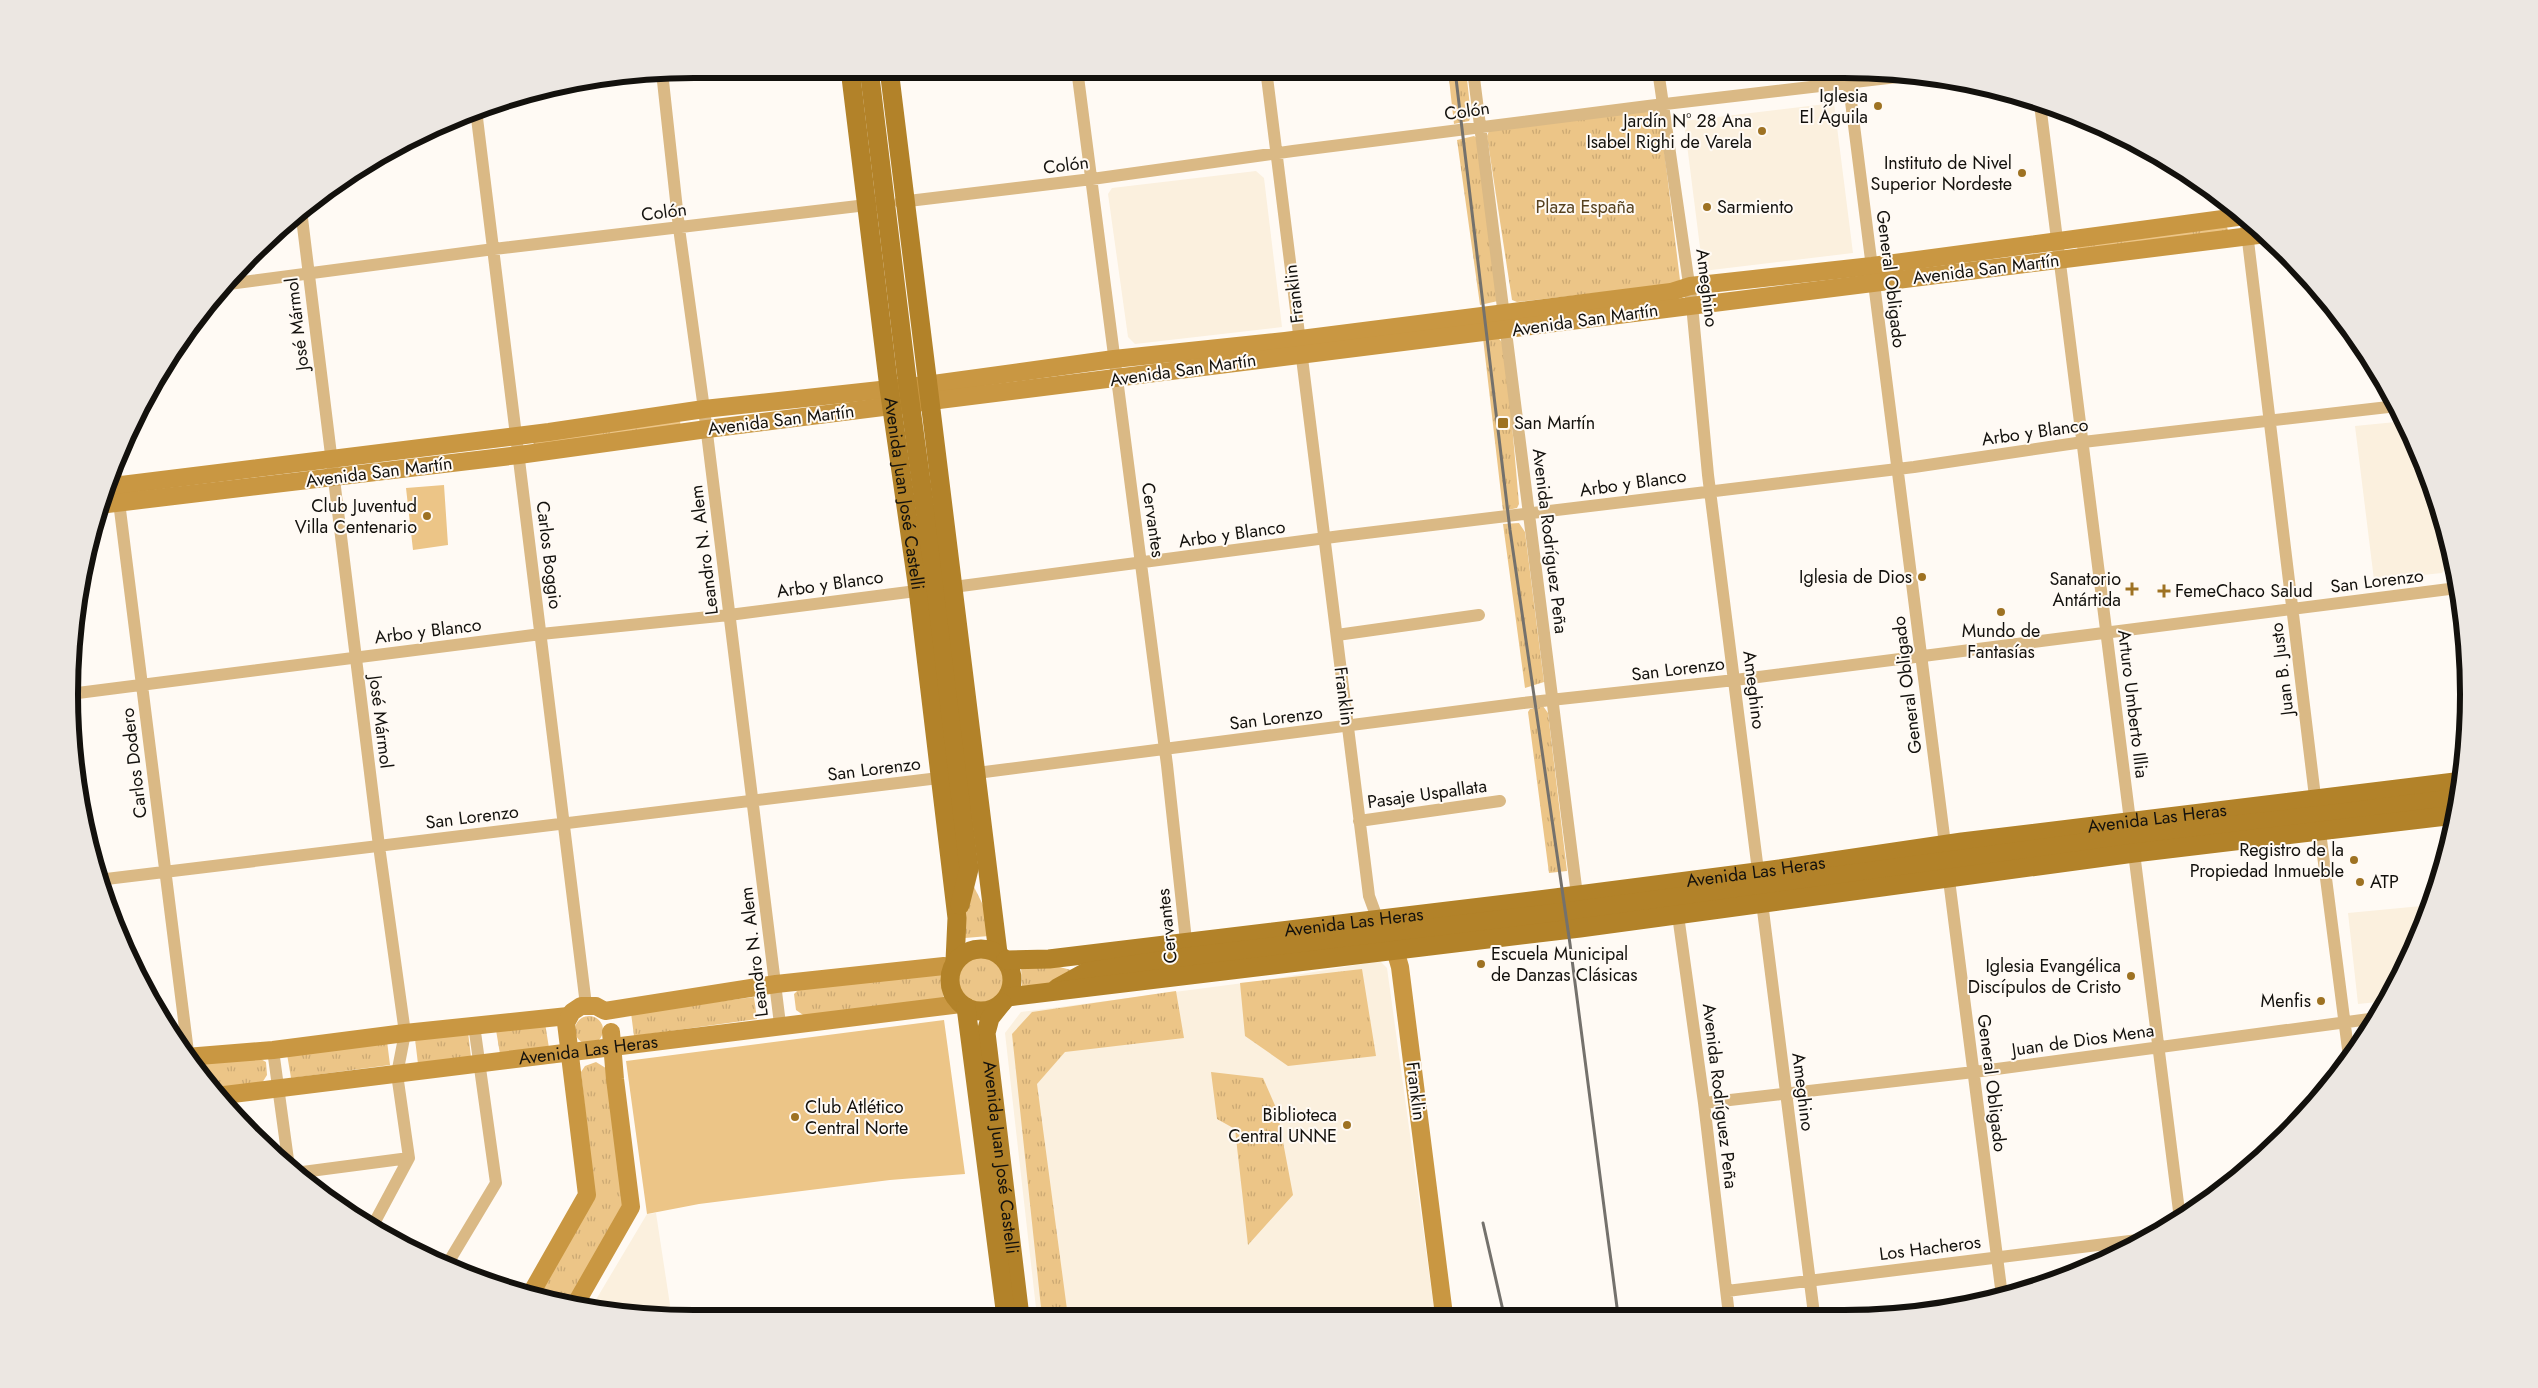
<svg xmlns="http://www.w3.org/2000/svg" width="2538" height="1388" viewBox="0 0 2538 1388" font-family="Jost,sans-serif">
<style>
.built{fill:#fbf0de}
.grass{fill:url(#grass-tufts)}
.garden{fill:#ecc587}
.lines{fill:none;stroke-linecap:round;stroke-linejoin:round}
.street{stroke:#dab985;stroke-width:12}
.secondary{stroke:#c99742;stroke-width:18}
.primary{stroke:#b28229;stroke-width:19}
.rail{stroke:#74716c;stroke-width:3}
.poi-dot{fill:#9e7222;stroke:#fffaf4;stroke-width:2}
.labels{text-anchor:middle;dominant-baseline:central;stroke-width:4;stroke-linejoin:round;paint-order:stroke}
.poi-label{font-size:18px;fill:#13110d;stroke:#fffaf4;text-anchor:end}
.street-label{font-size:18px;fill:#13110d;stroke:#fffaf4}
.park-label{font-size:18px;fill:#56411f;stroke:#fffaf4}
.rim{fill:none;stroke:#13110d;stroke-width:6}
</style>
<defs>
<pattern id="grass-tufts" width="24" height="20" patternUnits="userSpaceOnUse" patternTransform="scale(1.25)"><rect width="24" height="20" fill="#ecc587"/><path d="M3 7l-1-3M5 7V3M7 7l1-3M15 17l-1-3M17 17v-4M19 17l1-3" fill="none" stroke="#caa873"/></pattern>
</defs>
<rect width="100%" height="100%" fill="#fffaf4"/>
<!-- built -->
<path class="built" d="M1834 103 1853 253 1703 271 1684 121Z
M1256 171 1264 178 1282 327 1135 344 1128 337 1108 194 1112 188Z
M2406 421 2444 523 2449 563 2442 573 2374 580 2355 426Z
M2432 905 2388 1001 2358 1004 2348 913Z
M1380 961 1387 968 1435 1315 1037 1317 1005 1033 1021 1012 1259 981Z
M656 1213 672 1318H653L591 1308 647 1214Z"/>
<!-- grass -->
<path class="grass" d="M1448 70H1466L1471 116 1469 121 1454 124Z
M1652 110 1660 116 1680 280 1675 284 1517 302 1512 300 1487 136 1489 131Z
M1474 136 1477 138 1498 301 1480 305 1457 140Z
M2226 225 2229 232 2078 252 2077 246Z
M1497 337 1505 345 1519 504 1517 508 1503 511 1483 338Z
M680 421 681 428 534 448 533 441Z
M1519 523 1525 532 1544 682 1525 688 1503 524Z
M1543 706 1548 713 1567 871 1549 873 1528 712 1530 709Z
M971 881 986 911 989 936 965 938 963 914Z
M953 979a27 27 0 1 1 54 0a27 27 0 1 1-54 0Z
M1048 964 1075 971 1046 985 1022 986 1021 967Z
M1362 969 1376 1056 1288 1066 1245 1036 1240 983Z
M941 972 944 1000 806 1017 796 1010 794 994 800 988Z
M1176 991 1184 1038 1065 1052 1037 1084 1068 1317H1042L1012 1034 1032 1012Z
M754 997 757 1019 634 1036 631 1013Z
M575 1030a14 14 0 1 1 28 0a14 14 0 1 1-28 0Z
M545 1023 549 1048 500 1054 496 1030Z
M468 1032 471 1057 418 1064 415 1039Z
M387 1041 390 1065 291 1078 287 1054Z
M259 1058 266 1062 267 1075 262 1083 211 1089 200 1076 199 1070 205 1063Z
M596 1062 609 1070 623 1196 622 1212 569 1304 535 1298 594 1198 581 1072 585 1066Z
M1211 1072 1263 1078 1277 1110 1293 1195 1248 1245 1235 1129 1217 1119Z"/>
<!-- garden -->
<path class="garden" d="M444 485 448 545 413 550 406 488Z
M944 1020 965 1174 890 1180 699 1204 647 1214 626 1061Z"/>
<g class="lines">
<!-- street -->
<path class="street" d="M1077 69 1167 765 1187 950
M1266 69 1369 896 1380 926
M1473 70 1578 903
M1658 70 1692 305 1708 475 1814 1314
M1847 70 1946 852
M662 72 679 228 704 409 780 1024
M2040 104 2180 1219
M476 110 586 1005
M900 202 1092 179 1293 151 1648 106 1914 75
M301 210 379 846 405 1033 397 1074 409 1158 371 1229
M2245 216 2316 805
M221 285 494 249 875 204
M114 462 189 1060
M946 588 1341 536 1914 467 2083 442 2397 406
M1337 635 1479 615
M70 694 541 634 729 615 924 590
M969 774 1523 703 1735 680 2457 588
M1359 821 1500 801
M2319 824 2349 1057
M1948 872 2002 1296
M98 880 947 777
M1677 908 1704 1103 1729 1315
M273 1050 289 1167
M1704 1103 1974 1072 2377 1018
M295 1173 409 1158
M448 1263 496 1183 474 1025
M1727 1291 2138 1240"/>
<!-- secondary -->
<g class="secondary">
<path d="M105 487 549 432 704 409 926 385 1114 359 1285 341 1671 292 1690 286 1872 266 2245 216"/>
<path d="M99 505 519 455 707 429 2266 234"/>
<path d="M1395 950 1400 967 1444 1315"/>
<path d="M186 1057 273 1050 405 1033 568 1016"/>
<path id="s1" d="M216 1096 961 1004"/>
<path d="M529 1297 587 1195 566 1023 572 1012 581 1006H596L605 1011 776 984 944 966 951 968"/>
<path d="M575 1305 631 1207 615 1079 611 1032"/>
</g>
<!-- primary -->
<g class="primary">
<path id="s2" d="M850 69 889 388 918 590 957 918 955 961"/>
<path d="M869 69 908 387 936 589 969 869 960 905"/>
<path d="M889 69 998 953"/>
<circle cx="981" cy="980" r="31"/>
<path id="s3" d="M1006 960 1049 959 1555 898 1772 870 1962 842 2463 781"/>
<path d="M1057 988 1086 972 1179 958 1565 912 2142 835 2333 814 2459 798"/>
<path d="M1008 997 1580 928 2134 853 2455 815"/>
<path id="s4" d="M1002 1003 990 1018 986 1033 1020 1317"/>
<path d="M966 1007 1006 1317"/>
</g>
<!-- rail -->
<path class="rail" d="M1455 70 1510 530 1570 944 1618 1315
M1483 1223 1504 1315"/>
</g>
<!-- markers -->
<g class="poi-dot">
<circle cx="1878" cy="106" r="5"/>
<circle cx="1762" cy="131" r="5"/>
<circle cx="2022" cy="173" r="5"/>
<circle cx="1707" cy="207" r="5"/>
<rect x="1497" y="417" width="12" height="12" rx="2.5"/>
<circle cx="427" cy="516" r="5"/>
<circle cx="1922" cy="577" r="5"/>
<path d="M2129.5 581.5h5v5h5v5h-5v5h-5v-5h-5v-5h5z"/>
<path d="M2161.5 583.5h5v5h5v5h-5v5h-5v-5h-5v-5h5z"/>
<circle cx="2001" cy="612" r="5"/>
<circle cx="2354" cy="860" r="5"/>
<circle cx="2360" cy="882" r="5"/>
<circle cx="1481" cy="964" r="5"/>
<circle cx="2131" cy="976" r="5"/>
<circle cx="2321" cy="1001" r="5"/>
<circle cx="795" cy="1117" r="5"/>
<circle cx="1347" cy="1125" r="5"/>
</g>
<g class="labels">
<!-- poi labels -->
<g class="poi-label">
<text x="1868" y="96">Iglesia<tspan x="1868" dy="21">El Águila</tspan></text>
<text x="1752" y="121">Jardín N° 28 Ana<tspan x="1752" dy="21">Isabel Righi de Varela</tspan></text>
<text x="2012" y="163">Instituto de Nivel<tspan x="2012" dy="21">Superior Nordeste</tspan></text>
<text x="1717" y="207" text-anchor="start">Sarmiento</text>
<text x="1514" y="423" text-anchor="start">San Martín</text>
<text x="417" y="506">Club Juventud<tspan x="417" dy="21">Villa Centenario</tspan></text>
<text x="1912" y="577">Iglesia de Dios</text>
<text x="2121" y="579">Sanatorio<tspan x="2121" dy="21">Antártida</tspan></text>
<text x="2175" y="591" text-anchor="start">FemeChaco Salud</text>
<text x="2001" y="631" text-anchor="middle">Mundo de<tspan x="2001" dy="21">Fantasías</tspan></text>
<text x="2344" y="850">Registro de la<tspan x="2344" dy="21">Propiedad Inmueble</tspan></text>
<text x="2370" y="882" text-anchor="start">ATP</text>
<text x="1491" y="954" text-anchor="start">Escuela Municipal<tspan x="1491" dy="21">de Danzas Clásicas</tspan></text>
<text x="2121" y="966">Iglesia Evangélica<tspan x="2121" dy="21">Discípulos de Cristo</tspan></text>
<text x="2311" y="1001">Menfis</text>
<text x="805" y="1107" text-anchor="start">Club Atlético<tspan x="805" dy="21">Central Norte</tspan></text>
<text x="1337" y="1115">Biblioteca<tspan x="1337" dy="21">Central UNNE</tspan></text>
</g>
<!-- street labels -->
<g class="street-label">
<text transform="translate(1467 111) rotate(-8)">Colón</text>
<text transform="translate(1066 165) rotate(-7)">Colón</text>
<text transform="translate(664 212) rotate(-7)">Colón</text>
<text transform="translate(1986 269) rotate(-7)">Avenida San Martín</text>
<text transform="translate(1891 279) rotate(83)">General Obligado</text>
<text transform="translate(1707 288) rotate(83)">Ameghino</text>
<text transform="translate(1294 294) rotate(-97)">Franklin</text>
<text transform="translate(1585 320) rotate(-8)">Avenida San Martín</text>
<text transform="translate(297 324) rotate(-97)">José Mármol</text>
<text transform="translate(1183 370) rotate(-8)">Avenida San Martín</text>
<text transform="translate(781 420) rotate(-7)">Avenida San Martín</text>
<text transform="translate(2035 432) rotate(-8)">Arbo y Blanco</text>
<text transform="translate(379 472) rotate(-7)">Avenida San Martín</text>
<text transform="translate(1633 483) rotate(-8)">Arbo y Blanco</text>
<text stroke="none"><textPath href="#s2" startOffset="428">Avenida Juan José Castelli</textPath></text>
<text transform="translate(1153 520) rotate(82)">Cervantes</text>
<text transform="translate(1232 534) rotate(-8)">Arbo y Blanco</text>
<text transform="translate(1550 541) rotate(83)">Avenida Rodríguez Peña</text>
<text transform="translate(704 550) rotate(-97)">Leandro N. Alem</text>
<text transform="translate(549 555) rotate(83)">Carlos Boggio</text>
<text transform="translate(2377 581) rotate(-7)">San Lorenzo</text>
<text transform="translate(830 584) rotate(-8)">Arbo y Blanco</text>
<text transform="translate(428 631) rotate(-7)">Arbo y Blanco</text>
<text transform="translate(1678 669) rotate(-7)">San Lorenzo</text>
<text transform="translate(2282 669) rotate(-97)">Juan B. Justo</text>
<text transform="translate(1907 685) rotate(-97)">General Obligado</text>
<text transform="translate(1754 690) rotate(83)">Ameghino</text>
<text transform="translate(1344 696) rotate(83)">Franklin</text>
<text transform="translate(2133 704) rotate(83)">Arturo Umberto Illia</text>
<text transform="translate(1276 718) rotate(-7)">San Lorenzo</text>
<text transform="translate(381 722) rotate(83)">José Mármol</text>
<text transform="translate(134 763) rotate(-97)">Carlos Dodero</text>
<text transform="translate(874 769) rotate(-7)">San Lorenzo</text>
<text transform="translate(1427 794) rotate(-8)">Pasaje Uspallata</text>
<text transform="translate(472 817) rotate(-7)">San Lorenzo</text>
<text stroke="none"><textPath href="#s3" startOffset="1160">Avenida Las Heras</textPath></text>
<text stroke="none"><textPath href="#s3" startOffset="755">Avenida Las Heras</textPath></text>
<text stroke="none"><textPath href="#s3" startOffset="350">Avenida Las Heras</textPath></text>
<text transform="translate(1167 926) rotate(-96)">Cervantes</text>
<text transform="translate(754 952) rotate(-97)">Leandro N. Alem</text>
<text transform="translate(2083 1040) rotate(-8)">Juan de Dios Mena</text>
<text stroke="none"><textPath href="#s1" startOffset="375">Avenida Las Heras</textPath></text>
<text transform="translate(1992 1083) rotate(83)">General Obligado</text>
<text transform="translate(1416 1091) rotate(83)">Franklin</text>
<text transform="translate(1803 1092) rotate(83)">Ameghino</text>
<text transform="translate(1720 1096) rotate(83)">Avenida Rodríguez Peña</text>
<text stroke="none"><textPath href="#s4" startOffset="160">Avenida Juan José Castelli</textPath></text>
<text transform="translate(1930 1248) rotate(-7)">Los Hacheros</text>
</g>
<!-- park labels -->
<g class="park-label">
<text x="1585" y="207">Plaza España</text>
</g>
</g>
<!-- crop -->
<path d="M0 0H2538V1388H0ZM694 78H1844A616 616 0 0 1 2460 694V694A616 616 0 0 1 1844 1310H694A616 616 0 0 1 78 694V694A616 616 0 0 1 694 78Z" fill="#ece7e2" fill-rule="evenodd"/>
<path class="rim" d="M694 78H1844A616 616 0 0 1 2460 694V694A616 616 0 0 1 1844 1310H694A616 616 0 0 1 78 694V694A616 616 0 0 1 694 78Z"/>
</svg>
